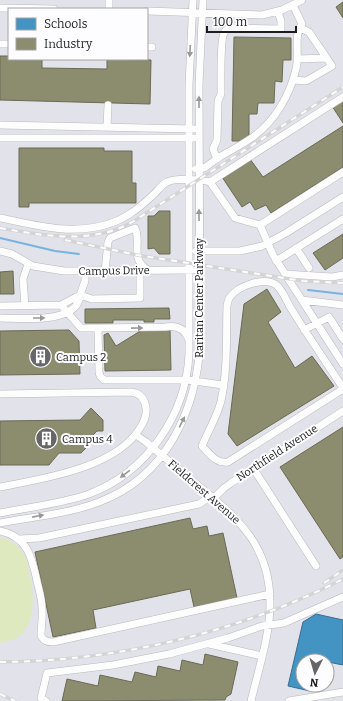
<svg xmlns="http://www.w3.org/2000/svg" width="343" height="701" viewBox="0 0 343 701" font-family="Bitter,serif">
<style>
.built{fill:#e2e2eb;fill-rule:evenodd}
.green{fill:#dfe9bf}
.schools{fill:#4393c3;stroke:#376f92}
.industry{fill:#8c8c6e;stroke:#6a6a56}
.lines{fill:none;stroke-linecap:round;stroke-linejoin:round}
.stream{stroke:#76b3df;stroke-width:2}
.minor-casing{stroke:#b8b8bb;stroke-width:8}
.minor{stroke:#fdfdfe;stroke-width:7}
.rail-casing{stroke:#d4d4d5;stroke-width:3.5}
.rail{stroke:#fdfdff;stroke-width:2;stroke-dasharray:6;stroke-linecap:butt}
.oneway{fill:#989899}
.labels{text-anchor:middle;dominant-baseline:central;stroke-width:4;stroke-linejoin:round;paint-order:stroke}
.street-label{font-size:11px;fill:#1c1c1e;stroke:#fdfdff}
.poi-label{font-size:11px;fill:#1c1c1e;stroke:#fdfdff;text-anchor:start}
</style>
<rect width="100%" height="100%" fill="#f0f0f5"/>
<!-- built -->
<path class="built" d="M0 0H343V701H0ZM9 9H147V59H9ZM303 661H327V685H303Z"/>
<!-- green -->
<path class="green" d="M0 537C10 539 18 545 24 554 27 559 28 566 29 572 34 592 37 620 20 636 15 640 6 641 0 643Z"/>
<!-- schools -->
<path class="schools" d="M316 614 343 620V665L328 662 327 667V661H303V685H312L310 691 288 686 303 622Z"/>
<!-- industry -->
<path class="industry" d="M343 2V18L336 7Z
M234 37 291 38V60H283L282 82 275 81 274 103H258L257 114H249V136L241 141H232Z
M0 56H9V59H42V68L107 69V59L151 60 150 104 0 100Z
M343 100V123L332 106Z
M343 126V167L271 213 266 205 255 210 250 202 242 207 222 177 250 159 263 177Z
M19 148H104V151H132V183H136V203H29V207H19Z
M159 211H170V254H159L154 248 148 249V216H154Z
M343 234V258L325 270 313 253Z
M13 271 14 294H0V272Z
M267 289 281 312 268 322 295 368 312 356 334 386 237 446 228 434 244 304Z
M169 308 170 319H154V322H144V320H113V323H85V309Z
M170 329 171 370 105 371 104 335 108 333 116 346 142 330Z
M69 330 79 341 80 374 0 375V331Z
M91 408 103 420V431H97L92 436V442L81 453H59L49 465H0V421L80 420Z
M343 427V557L340 559 280 467Z
M190 518 193 529 207 526 209 536 223 533 237 598 194 607 190 589 93 610 96 628 53 637 35 552Z
M205 654 238 662 231 694 226 697 225 700 62 701 67 679 98 686 100 675 132 682 135 672 156 677 158 666 180 671 182 660 203 665Z"/>
<g class="lines">
<!-- stream -->
<path class="stream" d="M0 238 55 251 79 254
M308 290 343 294"/>
<defs>
<path id="minor" d="M0 8 54 9
M109 9V0
M147 11 262 15 282 10 302 0
M0 44H9
M147 47H152
M298 59 326 58
M293 80 306 81 332 66 309 32 300 28
M0 125 194 129
M107 127 108 105
M0 138H194
M217 159 213 149 217 140 218 101 221 94C221 82 220 41 224 33 226 29 228 28 232 28L281 29V21L278 12
M196 169 204 168C210 164 215 160 221 156 232 150 243 144 253 137 275 121 290 95 296 69 300 54 293 36 302 24L293 5
M210 182 343 97
M0 218C36 225 68 235 105 225 124 220 138 209 152 196 157 192 161 185 167 182 176 178 200 179 210 182L235 218 260 225 343 172
M260 225 273 255 343 364
M296 248 309 268
M0 251 12 254 33 266 64 271 193 270
M196 251H240L262 246 286 233 343 197
M276 261 343 219
M85 271V281L80 295 92 299 140 298V270
M105 271 108 242 110 238 135 228C142 243 129 258 148 270
M285 274 332 277 343 275
M302 300 343 305
M61 305 81 328H98L99 372 100 376 104 380H187L223 385
M0 306 61 305 80 295C78 325 20 318 0 318
M25 306 23 279 28 264
M98 328 165 327C176 325 185 328 189 340
M304 330 329 317 343 339
M343 388C326 362 308 336 292 310 287 303 283 289 275 284 263 277 238 286 230 297 228 299 228 303 227 305 226 337 228 369 221 401 217 417 208 431 202 446 210 454 216 464 228 462L343 389
M0 394 131 392C140 393 145 399 146 408 147 416 144 422 140 428 116 468 42 479 0 487
M136 435 146 442C164 457 182 472 200 487 241 521 271 548 270 605 270 635 258 671 251 701
M253 468 316 566
M214 498 224 488 231 483 343 411
M0 513C29 507 61 504 89 494 147 472 186 415 189 354V85L193 0
M0 523C32 517 68 514 99 502 166 477 197 410 200 342L199 85 203 0
M0 531C28 537 32 558 37 581 39 590 42 599 42 608 43 618 41 627 41 636 44 641 47 642 53 642L270 594
M19 539 39 538 199 504 211 496
M209 644 262 656
M46 701 41 698 47 673 113 665 169 654 228 638 262 626 284 623 343 597
M289 701 343 692"/>
</defs>
<!-- minor casing -->
<use href="#minor" class="minor-casing"/>
<!-- minor -->
<use href="#minor" class="minor"/>
<defs>
<path id="rail" d="M0 228C44 236 94 245 134 221L343 87
M65 240 137 255 303 281 343 283
M324 583 343 570
M0 662C118 661 237 633 343 579
M0 694 15 701"/>
</defs>
<!-- rail casing -->
<use href="#rail" class="rail-casing"/>
<!-- rail -->
<use href="#rail" class="rail"/>
</g>
<!-- one-way arrows -->
<defs><path id="oneway-solid" d="M-6-.8H1V-3.2L6.5 0L1 3.2V.8H-6Z"/></defs>
<g class="oneway">
<use href="#oneway-solid" transform="translate(190 51) rotate(93)"/>
<use href="#oneway-solid" transform="translate(199 102) rotate(-90)"/>
<use href="#oneway-solid" transform="translate(199 215) rotate(-90)"/>
<use href="#oneway-solid" transform="translate(39 318)"/>
<use href="#oneway-solid" transform="translate(137 328) rotate(-1)"/>
<use href="#oneway-solid" transform="translate(182 422) rotate(-63)"/>
<use href="#oneway-solid" transform="translate(125 474) rotate(144)"/>
<use href="#oneway-solid" transform="translate(38 516) rotate(-11)"/>
</g>
<!-- icons -->
<defs>
<symbol id="building-disc" viewBox="-11 -11 22 22"><circle r="9.5" fill="#666669" stroke="#fdfdff"/><path d="M-4-6H4V6H1V3H-1V6H-4ZM-2.5-4.3h1.7v1.8h-1.7ZM.8-4.3h1.7v1.8H.8ZM-2.5-1h1.7V.8h-1.7ZM.8-1h1.7V.8H.8Z" fill="#fff"/></symbol>
</defs>
<g fill-rule="evenodd">
<use href="#building-disc" x="28" y="344" width="25" height="25"/>
<use href="#building-disc" x="34" y="426" width="25" height="25"/>
</g>
<g class="labels">
<!-- street labels -->
<g class="street-label">
<text transform="translate(114 271) rotate(-1)">Campus Drive</text>
<text transform="translate(199 298) rotate(-90)">Raritan Center Parkway</text>
<text transform="translate(277 453) rotate(-33)">Northfield Avenue</text>
<text transform="translate(204 492) rotate(41)">Fieldcrest Avenue</text>
</g>
<!-- poi labels -->
<g class="poi-label">
<text x="56" y="357">Campus 2</text>
<text x="62" y="439">Campus 4</text>
</g>
</g>
<!-- legend -->
<rect x="8" y="8" width="140" height="52" fill="#fdfdff" stroke="#a3a3a5"/>
<rect x="16" y="18" width="20" height="12" fill="#4393c3" stroke="#a3a3a5"/>
<text x="44" y="28" font-size="12" fill="#1c1c1e">Schools</text>
<rect x="16" y="38" width="20" height="12" fill="#8c8c6e" stroke="#a3a3a5"/>
<text x="44" y="48" font-size="12" fill="#1c1c1e">Industry</text>
<!-- north arrow -->
<g transform="translate(315 673) rotate(185)"><circle r="19" fill="#fdfdff" stroke="#a3a3a5"/>
<path d="M0-3L7 15L0 10L-7 15Z" fill="#666669"/>
<text y="-6" font-size="11" font-weight="bold" text-anchor="middle" fill="#1c1c1e">N</text>
</g>
<!-- scale -->
<path d="M207 26v6h89v-6" fill="none" stroke="#1c1c1e" stroke-width="2"/>
<text x="213" y="26" font-size="12" fill="#1c1c1e" stroke="#fdfdff" stroke-width="3" paint-order="stroke">100 m</text>
</svg>
